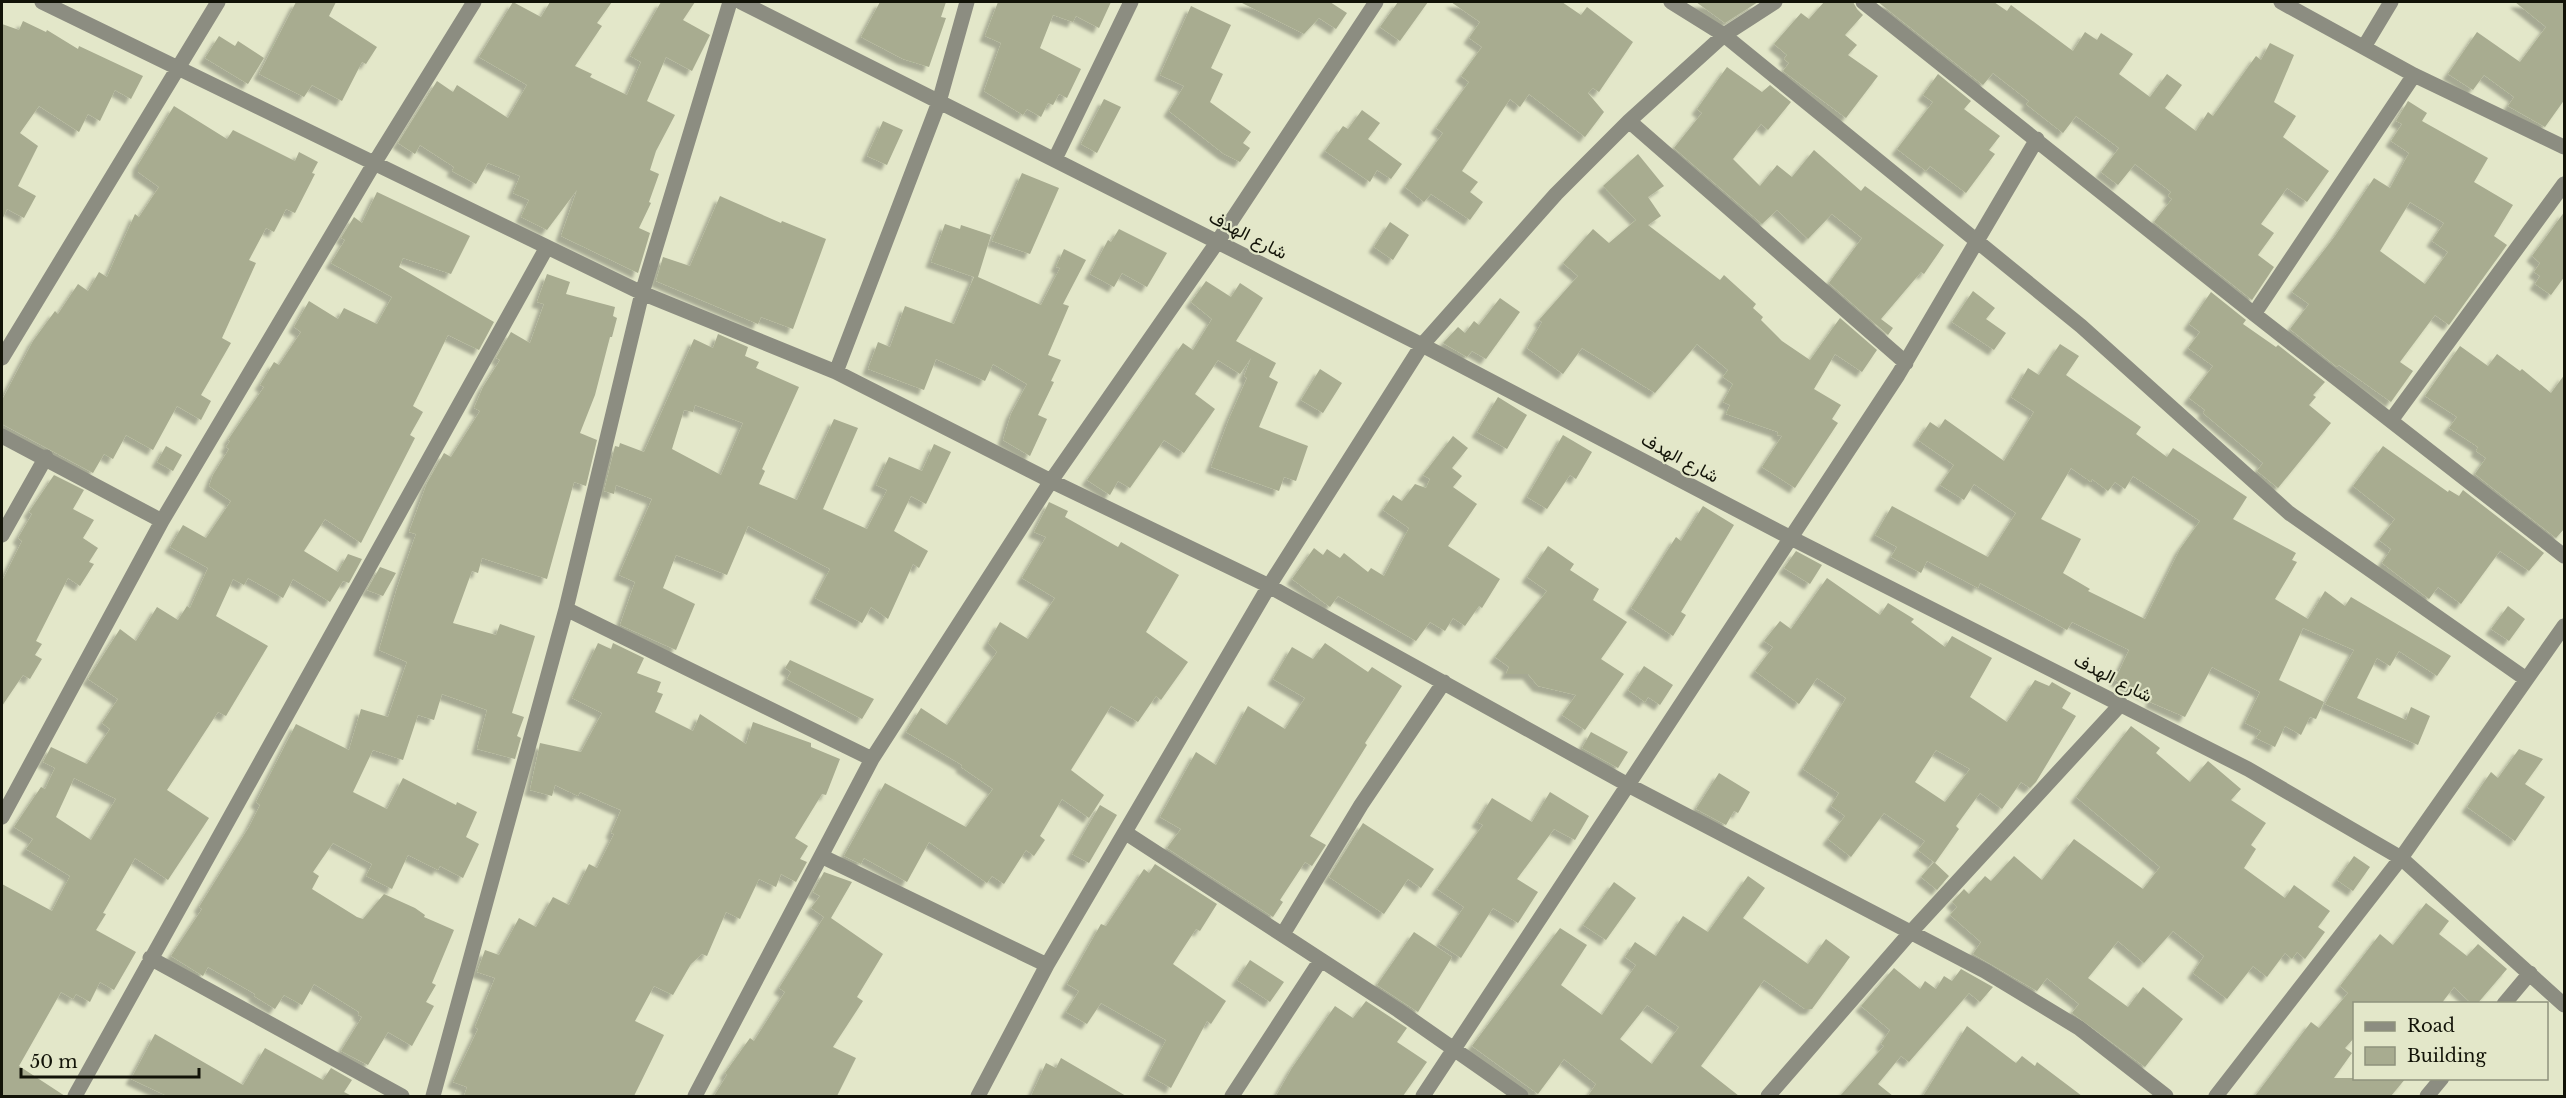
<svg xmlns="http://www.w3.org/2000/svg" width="2566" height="1098" viewBox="0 0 2566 1098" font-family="'Libre Baskerville',Vazirmatn,serif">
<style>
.building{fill:#a8ac90;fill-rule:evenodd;filter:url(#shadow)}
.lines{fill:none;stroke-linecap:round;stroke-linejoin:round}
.street{stroke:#8c8d81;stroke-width:15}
.labels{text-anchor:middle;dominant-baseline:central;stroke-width:4.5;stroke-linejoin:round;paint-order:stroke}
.street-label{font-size:18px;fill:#121308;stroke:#e3e7c9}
</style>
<defs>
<filter id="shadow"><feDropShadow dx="-5.5" dy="5.5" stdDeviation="1.5" flood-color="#0004"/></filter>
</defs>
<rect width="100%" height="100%" fill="#e3e7c9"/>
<!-- building -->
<path class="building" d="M296 2H336L329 16 377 47 366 64 362 62 342 101 312 85 304 97 259 74Z
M513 2 541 17 550 2H612L597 23 602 26 575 66 592 74 590 77 627 95 641 62 630 56 661 2H695L683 20 710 35 692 71 666 57 647 101 675 115 656 151 650 170 659 174 649 202 651 203 639 228 650 233 638 273 561 236 577 190 547 230 521 217 529 200 513 193 520 176 488 163 476 184 452 171 454 167 420 145 415 154 398 143 437 81 453 92 457 85 508 118 527 85 479 57Z
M880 2H946L941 17 946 18 929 67 903 59 861 37Z
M998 2H1111L1099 28 1076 16 1073 22 1053 15 1040 48 1081 69 1067 98 1059 94 1053 105 1048 103 1041 117 1027 109 1023 115 984 91 1001 43 985 36Z
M1240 2H1330L1347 13 1336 29 1319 18 1304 34Z
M1398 2H1428L1400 41 1380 27Z
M1451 2H1562L1581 15 1587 7 1633 42 1599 92 1593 88 1588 93 1604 112 1585 137 1529 94 1520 107 1510 99 1462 171 1478 182 1470 192 1483 202 1470 220 1431 194 1424 202 1405 187 1443 133 1436 128 1469 82 1461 76 1482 47 1469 38 1480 22Z
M1696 2H1758L1725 23Z
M1824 2H1853L1857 9 1863 15 1845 35 1857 45 1848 55 1878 76 1846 118 1783 71 1789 63 1784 59 1787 55 1774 44 1801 13 1809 19Z
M1878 2H1994L2007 11 2011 5 2073 51 2085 32 2097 40 2101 33 2133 54 2119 74 2150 97 2167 74 2182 85 2165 108 2196 131 2208 112 2213 116 2256 56 2261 60 2270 43 2294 55 2274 102 2296 116 2283 137 2329 171 2307 202 2287 188 2261 224 2274 233 2258 255 2274 267 2252 300 2154 222 2172 199 2168 196 2171 192 2135 164 2118 185 2101 172 2119 148 2076 116 2063 133 2026 104 2029 101 1993 73 1983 85Z
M2515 2H2565V99L2545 127 2508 106 2514 97 2484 75 2473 90 2448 74 2477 32 2520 62 2546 27Z
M1191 6 1231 25 1211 68 1223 74 1210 102 1251 132 1243 143 1250 148 1240 162 1224 154 1169 111 1184 86 1160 75Z
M23 21 46 32 47 30 78 49 79 46 143 76 131 99 115 90 100 121 88 114 79 132 39 106 20 133 38 146 18 186 36 196 24 218 7 209 2 220V24L19 30Z
M219 36 235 46 238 41 264 58 248 84 205 58Z
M1727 67 1762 92 1770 85 1791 102 1768 130 1761 124 1733 159 1760 186 1777 165 1792 177 1814 150 1861 191 1865 186 1944 245 1924 274 1921 272 1881 319 1893 328 1888 335 1829 283 1862 238 1832 214 1808 239 1777 210 1762 224 1674 148 1702 113 1697 109Z
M1938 74 1971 101 1964 109 2000 136 1989 150 1995 154 1966 193 1930 166 1926 171 1897 149 1933 102 1923 95Z
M1104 99 1121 107 1097 153 1081 144Z
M2408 101 2427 113 2422 121 2488 158 2474 182 2513 205 2494 236 2507 245 2449 325 2435 315 2400 362 2413 371 2391 402 2339 365 2337 367 2290 329 2309 304 2292 292 2335 236 2374 178 2390 188 2409 153 2391 141 2402 124 2396 121ZM2410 202 2444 223 2432 241 2448 252 2425 284 2380 251Z
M174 106 227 139 233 130 295 161 299 152 318 162 312 173 315 174 295 213 286 209 274 232 266 228 249 260 256 263 222 338 231 343 201 395 211 401 201 420 177 406 153 450 126 435 113 459 104 454 93 473 2 424V400L33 341 55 311 58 314 78 284 88 291 99 272 107 277 135 214 139 217 159 187 138 172V165Z
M1362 110 1380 123 1368 139 1402 164 1391 179 1377 170 1370 182 1325 151 1343 126 1348 129Z
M883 121 903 130 887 165 867 156Z
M1638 154 1664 186 1648 197 1661 216 1648 225 1720 280 1724 275 1756 304 1753 308 1763 317 1761 320 1782 341 1810 360 1840 318 1877 350 1862 372 1835 354 1814 389 1841 405 1832 419 1838 423 1795 488 1762 467 1782 436 1777 435 1778 432 1726 414 1730 405 1723 402 1733 384 1723 377 1728 370 1697 344 1655 393 1582 348 1563 374 1527 348 1542 322 1539 320 1578 276 1563 263 1593 229 1609 243 1636 220 1603 186Z
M1022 173 1059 188 1030 254 992 241Z
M377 192 470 236 451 274 403 258 399 267 494 322 479 350 448 335 413 406 423 412 410 435 415 438 361 543 325 519 304 551 338 572 348 554 362 559 349 583 343 581 330 602 293 579 283 598 248 578 244 585 233 579 216 616 268 646 226 716 218 712 167 790 209 818 168 880 135 858 103 913 106 914 96 930 136 952 114 990 100 982 90 1002 76 994 73 999 61 992 19 1066 65 1096H2V884L52 911 70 876 26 849 33 839 14 827 41 787 45 789 55 768 43 762 51 747 87 764 110 729 102 723 118 699 88 679 120 629 136 641 157 607 178 620 187 606 190 608 208 568 170 547 183 525 206 538 231 501 209 486 213 475 229 449 226 447 230 441 228 440 264 387 260 385 274 362 279 365 301 332 294 327 309 301 338 319 344 308 377 324 392 297 331 263 345 240 341 238 354 217 362 223ZM74 778 116 799 91 840 56 817Z
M720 196 781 223 782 221 826 239 793 329 761 317 758 324 656 281 663 257 690 266Z
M2565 211V276L2551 295 2535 284 2540 276 2534 272 2540 263 2532 256Z
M1390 222 1409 235 1393 260 1374 247Z
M945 224 960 229 961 225 991 235 978 277 1041 305 1060 268 1056 267 1064 249 1086 260 1063 304 1069 306 1048 355 1061 360 1051 381 1054 382 1038 415 1047 419 1030 456 1003 440 1011 414 1027 384 993 364 985 381 936 359 924 390 868 369 878 342 890 347 905 306 954 324 974 277 931 262Z
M1119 229 1167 253 1147 287 1122 273 1114 287 1090 274 1108 240 1111 242Z
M547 274 570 282 566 294 615 307 613 316 617 318 612 337H610L595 395 580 433 597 440 586 486 574 482 547 579 482 558 478 573 472 571 453 623 496 635 500 624 535 636 512 713 524 717 517 736 521 738 515 759 477 749 487 710 442 694 434 720 418 715 403 760 373 750 353 792 387 809 403 778 456 805 457 802 477 812 466 837 479 844 463 878 440 866 438 870 408 855 392 889 366 876 372 864 333 843 313 872 319 876 312 889 357 917 363 919 384 894 415 908 425 915 424 917 454 930 432 983 436 985 426 1002 434 1006 412 1046 388 1032 368 1065 341 1051 362 1017 358 1015 359 1012 314 984 302 1005 284 995 275 1009 254 996 255 994 208 967 203 976 171 956 202 909 199 907 249 827 260 805 256 802 296 724 349 750 361 709 388 717 407 662 379 650 397 588 416 534 409 532 427 483 444 453 451 457 480 411 474 408 483 387 500 360 496 358 511 332 530 343 544 304 537 302Z
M1206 281 1231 297 1240 283 1263 298 1236 341 1276 363 1269 377 1278 382 1259 427 1308 446 1296 481 1284 477 1279 491 1211 467 1229 419 1247 378 1244 376 1251 358 1240 374 1218 360 1195 394 1215 409 1184 453 1164 440 1130 488 1118 481 1110 495 1087 480 1183 343 1193 350 1212 319 1191 302Z
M1973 291 1995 308 1986 319 2006 333 1994 350 1952 322Z
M2211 292 2246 320 2243 324 2276 347 2278 345 2325 382 2313 395 2316 397 2309 405 2331 423 2278 488 2257 471 2263 463 2203 413 2205 410 2189 398 2213 366 2188 348 2200 332 2189 324Z
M1500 298 1520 312 1486 359 1472 351 1467 357 1443 343 1458 327 1465 333 1474 321 1479 325Z
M718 334 748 347 745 356 759 362 756 368 799 387 762 469 765 471 759 484 797 500 834 419 858 428 823 509 867 529 887 490 876 485 889 457 922 471 934 444 951 452 926 504 911 496 894 531 928 551 919 568 913 564 888 619 871 607 862 623 815 598 830 569 748 526 727 575 676 555 663 588 695 604 676 650 620 625 635 582 619 575 652 499 616 485 614 494 604 491 615 446 619 447 620 443 644 452 694 339 713 348ZM695 405 743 423 721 475 672 449 684 410 693 412Z
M2060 344 2079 356 2066 375 2141 427 2136 434 2167 457 2173 448 2247 497 2233 519 2296 553 2292 560 2297 562 2275 599 2308 619 2325 591 2345 606 2351 597 2451 656 2437 676 2399 651 2390 666 2377 658 2357 698 2406 720 2411 707 2430 716 2418 745 2325 704 2354 650 2303 628 2279 680 2324 702 2316 719 2310 717 2301 735 2285 726 2275 747 2256 738 2261 731 2245 723 2260 692 2212 667 2185 717 2150 702 2153 698 2115 680 2129 650 2072 622 2067 630 1980 583 1978 588 1927 561 1921 573 1891 557 1897 547 1875 535 1892 506 1988 557 2016 513 1974 484 1964 500 1940 485 1954 465 1918 440 1930 422 1939 428 1945 419 2004 461 2034 412 2011 397 2028 368 2039 375ZM2071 468 2091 482 2092 479 2108 491 2115 482 2125 489 2133 476 2200 521 2180 549 2145 619 2088 591 2090 589 2063 573 2081 539 2041 519Z
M2460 346 2488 366 2497 354 2520 371 2522 369 2551 393 2565 374V528L2556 538 2475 474 2486 458 2476 451 2478 447 2449 428 2457 417 2425 396Z
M1320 369 1342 383 1323 413 1301 400Z
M1498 397 1527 415 1507 449 1477 432Z
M1563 435 1592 452 1576 479 1570 475 1547 509 1527 497Z
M1453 436 1468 448 1452 468 1462 476 1453 487 1477 504 1448 546 1500 579 1482 608 1479 606 1465 626 1453 618 1445 631 1430 622 1416 641 1338 596 1330 607 1292 579 1314 548 1323 555 1327 549 1340 558 1344 553 1368 572 1371 568 1384 576 1409 528 1383 510 1393 495 1402 501 1415 484 1426 488 1430 479 1423 475Z
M166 446 182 455 173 471 157 462Z
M2383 446 2448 492 2449 490 2459 496 2463 490 2544 553 2529 571 2500 551 2461 604 2438 587 2429 599 2382 563 2391 549 2379 540 2395 519 2353 486Z
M50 473 84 490 73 509 94 520 83 538 98 548 89 562 94 564 80 586 68 578 36 641 42 644 35 655 42 659 30 679 23 675 2 706V581L22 541 18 538 32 514 29 512 54 475Z
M1049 502 1068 511 1065 517 1118 547 1121 542 1179 575 1146 632 1188 662 1161 700 1156 696 1138 722 1111 706 1071 770 1104 795 1089 818 1062 799 1040 836 1045 840 1034 856 1026 850 1004 884 992 876 987 883 929 842 907 882 864 858 861 864 844 856 885 783 966 827 993 789 961 767 962 765 906 732 921 708 947 725 997 652 988 643 1000 622 1028 639 1055 598 1022 578 1046 537 1034 532Z
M1703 506 1734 525 1681 612 1686 615 1673 636 1631 608 1676 537 1681 541Z
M1548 546 1574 564 1570 570 1599 589 1593 600 1627 622 1601 659 1624 674 1585 730 1562 715 1576 695 1538 686 1528 674H1506L1509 667 1495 657 1547 591 1527 577Z
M1796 551 1822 565 1810 584 1784 568Z
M380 567 396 573 383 596 367 590Z
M1827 578 1880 615 1888 603 1914 619 1911 622 1945 647 1952 636 1992 658 1970 697 2007 722 2035 680 2049 686 2052 682 2071 693 2062 708 2076 716 2036 782 2030 788 2021 782 2002 809 1980 793 1956 826 1959 829 1935 863 1918 850 1925 841 1884 813 1851 857 1828 839 1845 816 1831 806 1839 793 1803 769 1846 698 1817 678 1799 704 1755 671 1773 647 1764 641 1780 621 1791 629ZM1936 750 1970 769 1945 802 1915 782Z
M2508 606 2525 619 2509 641 2491 629Z
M598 643 611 649 613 643 644 658 637 673 661 682 657 692 663 694 655 712 693 731 700 714 746 744 753 722 811 743V747L840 759 826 795 822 794 795 838 808 846 800 859 807 862 796 882 781 874 776 887 759 879 740 919 726 912 707 956 702 954 691 964 673 995 654 986 635 1021 664 1035 634 1096H464L467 1087 453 1082 478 1029 475 1027 495 978 477 972 485 950 499 955 519 918 536 927 553 897 569 905 589 864 597 868 614 834 611 833 621 810 616 808 580 792 578 796 555 785 552 796 530 790 540 743 581 752 602 713 572 698Z
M1325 643 1368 672 1372 667 1402 686 1365 743 1367 745 1310 836 1326 845 1312 866 1305 862 1280 900 1283 902 1273 917 1167 848 1181 829 1160 817 1196 752 1216 765 1248 706 1285 729 1305 698 1273 679 1292 647 1313 659Z
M790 660 874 699 862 719 787 679 791 672 785 668Z
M1644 666 1673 685 1660 705 1648 697 1645 702 1628 690Z
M2131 726 2160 748 2156 753 2190 782 2208 761 2241 789 2231 800 2266 823 2251 845 2256 849 2244 868 2285 898 2294 885 2330 911 2318 927 2325 932 2305 959 2297 952 2292 959 2285 953 2267 977 2253 966 2227 999 2193 973 2204 956 2173 931 2144 963 2118 941 2088 978 2128 1007 2143 987 2183 1019 2145 1067 2072 1013 2079 1004 2047 978 2037 991 1973 954 1981 942 1950 915 1957 907 1952 902 1964 889 1969 894 1985 876 1991 881 2014 856 2042 880 2074 839 2143 889 2160 867 2076 797Z
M1591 732 1628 752 1618 768 1582 748Z
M2519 749 2543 759 2525 784 2545 797 2515 841 2467 807 2491 772 2498 778Z
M1719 773 1750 792 1738 813 1734 811 1726 825 1696 809Z
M1550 792 1589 816 1575 840 1554 829 1517 879 1538 892 1518 923 1493 908 1461 958 1439 944 1464 907 1437 889 1483 825 1477 822 1492 798 1532 822Z
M1100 805 1117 815 1089 863 1072 854Z
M1363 823 1434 869 1421 888 1408 879 1384 914 1329 877Z
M2354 856 2370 867 2353 891 2337 880Z
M1934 862 1949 876 1937 890 1921 877Z
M1155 864 1217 904 1200 931 1196 929 1173 964 1226 1001 1211 1024 1207 1021 1171 1088 1148 1075 1166 1040 1101 1003 1087 1024 1066 1012 1079 991 1067 984 1101 924 1106 926 1144 869 1149 873Z
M824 872 852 882 831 918 883 954 857 997 863 1001 833 1047 856 1058 837 1096H714L727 1075 725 1073 750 1038 754 1041 785 992 779 988 824 917 811 908 820 896 813 892Z
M1748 876 1765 888 1743 918 1808 964 1826 939 1850 957 1812 1009H1805L1764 980 1701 1066 1739 1096H1588L1596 1084 1564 1059 1538 1094 1472 1046 1560 928 1587 945 1561 985 1602 1015 1636 965 1625 957 1635 942 1656 956 1683 916 1708 932ZM1647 1005 1679 1027 1652 1064 1620 1039Z
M1614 882 1636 898 1606 940 1583 925Z
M2426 903 2449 921 2439 934 2467 956 2478 944 2507 969 2477 1004H2472L2454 987 2441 1004H2355V1037L2345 1048 2352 1053 2334 1078H2406L2391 1096H2255L2311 1022 2319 1028 2348 993 2340 986 2380 934 2393 945Z
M1414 932 1452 957 1418 1012 1377 985Z
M1250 960 1284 982 1270 1002 1237 980Z
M1894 968 1920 989 1925 981 1936 989 1944 976 1952 981 1961 969 1993 987 1980 1002 1969 993 1909 1062 1901 1056 1878 1084 1893 1096H1840L1884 1046 1881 1044 1890 1030 1861 1006Z
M1366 1001 1407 1028 1397 1042 1427 1062 1403 1096H1276L1292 1068 1335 1006 1353 1018Z
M1967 1026 2016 1063 2022 1056 2035 1066 2037 1062 2082 1096H1923Z
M155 1034 243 1085 265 1048 323 1080 331 1068 352 1080 344 1092 352 1096H167L131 1079Z
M1061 1058 1126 1096H1031L1046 1063 1056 1068Z"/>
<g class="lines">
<!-- street -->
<path class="street" d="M42 2 642 293 836 372 1051 481 1269 586 1630 786 1985 971 2079 1028 2166 1096
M741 2 1422 345 1791 538 2248 769 2401 858 2564 1005
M1671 2 1724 35 2081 326 2289 513 2526 679
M1863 2 2254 314 2564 556
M2281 2 2414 75 2564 147
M2364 47 2391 2
M1629 121 1906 363
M1055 159 1131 2
M2254 314 2414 75
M2 358 218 2
M836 372 939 102 967 2
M2392 419 2564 184
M2 436 162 521
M2 535 46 457
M566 609 872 759
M2 817 162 521 375 162 474 2
M1126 833 1398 1010 1521 1096
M821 856 1047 965
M1283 934 1361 805 1444 682
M150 958 402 1096
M2504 1004 2530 973
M75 1096 547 247
M433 1096 566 609 642 293 730 2
M695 1096 872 759 1051 481 1218 241 1376 2
M978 1096 1047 965 1269 586 1422 345 1556 194 1629 121 1724 35 1775 2
M1232 1096 1320 961
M1423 1096 1898 375 2037 139
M1768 1096 1910 933 2121 704
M2216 1096 2401 858 2564 626
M2427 1096 2442 1078"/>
</g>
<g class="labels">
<!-- street labels -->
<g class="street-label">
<text transform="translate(1248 235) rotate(27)">شارع الهدف</text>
<text transform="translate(1680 458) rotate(28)">شارع الهدف</text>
<text transform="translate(2113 678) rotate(27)">شارع الهدف</text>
</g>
</g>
<!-- border -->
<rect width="2566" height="1098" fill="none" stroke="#121308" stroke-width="6"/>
<!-- legend -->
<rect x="2353" y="1002" width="195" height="78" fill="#e3e7c9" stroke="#8f927c" stroke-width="1.5"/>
<rect x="2365" y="1022" width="30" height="9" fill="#8c8d81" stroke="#8f927c" stroke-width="1.5"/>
<text x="2407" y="1032" font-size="18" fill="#121308">Road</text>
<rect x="2365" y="1047" width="30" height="18" fill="#a8ac90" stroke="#8f927c" stroke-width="1.5"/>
<text x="2407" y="1062" font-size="18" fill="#121308">Building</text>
<!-- scale -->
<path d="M21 1068v9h178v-9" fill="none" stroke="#121308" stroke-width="3"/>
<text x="30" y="1068" font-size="18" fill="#121308" stroke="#e3e7c9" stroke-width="4.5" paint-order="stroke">50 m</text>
</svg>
